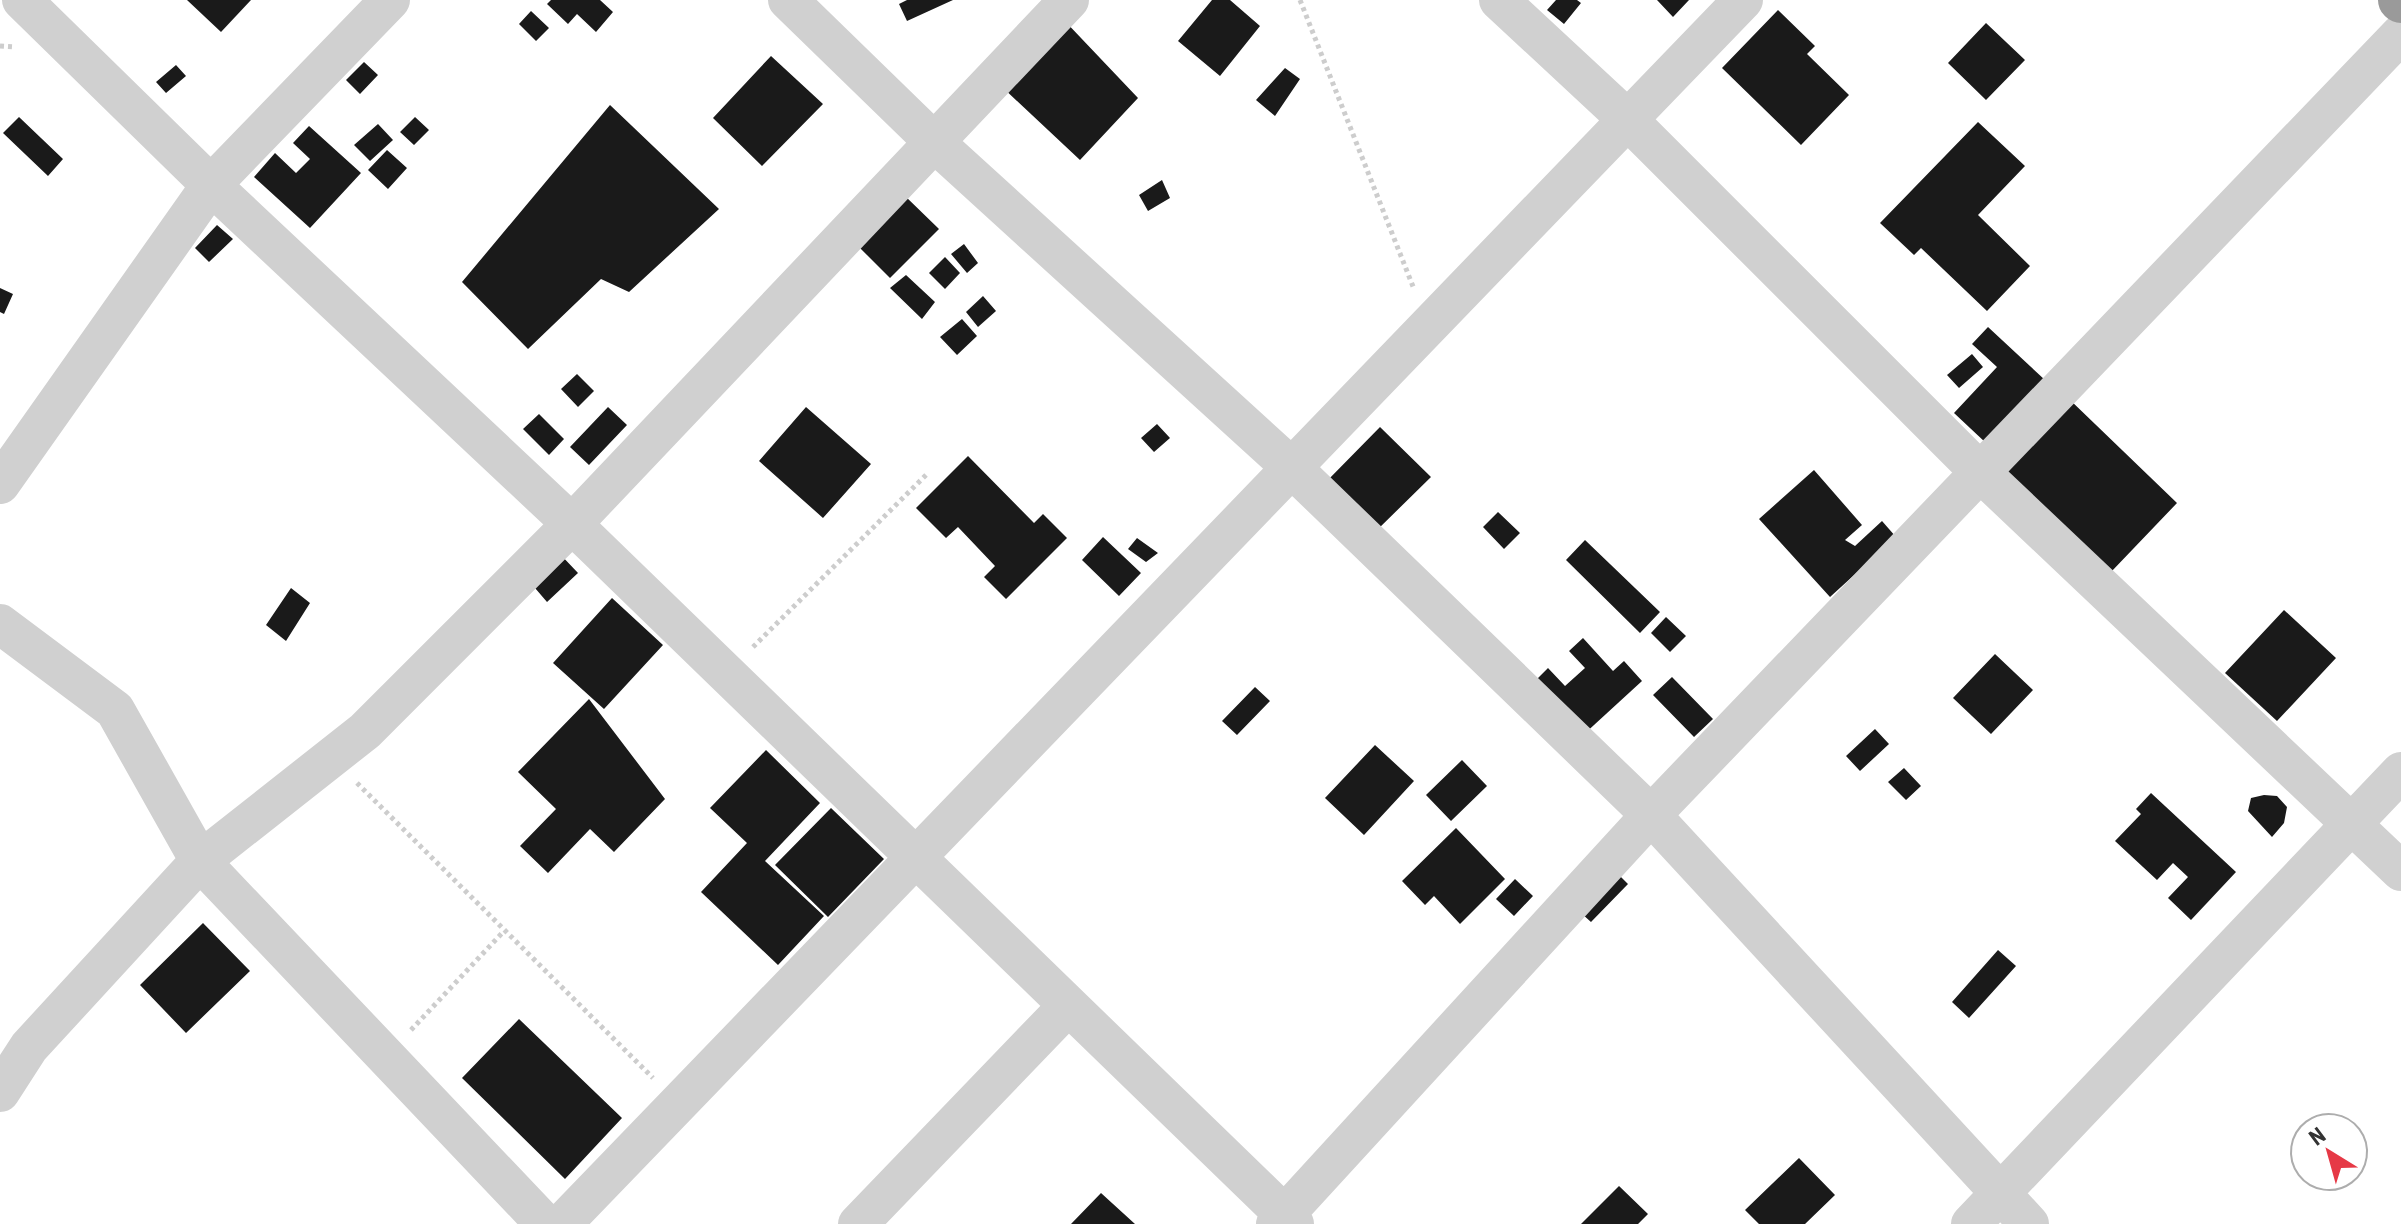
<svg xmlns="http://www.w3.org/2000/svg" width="2401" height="1224" viewBox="0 0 2401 1224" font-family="'Roboto Condensed',sans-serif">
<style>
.building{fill:#1a1a1a}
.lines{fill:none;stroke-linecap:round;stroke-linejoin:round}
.path{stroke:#cdcdcd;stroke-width:5;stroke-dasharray:4 4;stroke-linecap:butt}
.street{stroke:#d0d0d0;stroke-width:40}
.highway{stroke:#9a9a9a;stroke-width:44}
</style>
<rect width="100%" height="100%" fill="#fff"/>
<!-- building -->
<path class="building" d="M187 0H251L221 32Z
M551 0H600L613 12 596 32 577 14 568 24 547 4Z
M907 0H953L907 21 899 4Z
M1212 0H1230L1260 26 1220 76 1178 41Z
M1556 0H1577L1581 3 1564 24 1547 10Z
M1657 0H1689L1673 17Z
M1778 10 1815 46 1807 54 1849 95 1801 145 1722 68Z
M531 11 549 28 536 41 519 24Z
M1062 18 1138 98 1080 160 1000 85Z
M1986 23 2025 60 1986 100 1948 63Z
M771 56 823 104 762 166 713 118Z
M364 62 378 75 360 94 346 80Z
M176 65 186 76 166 93 156 82Z
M1285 68 1300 79 1275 116 1256 100Z
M610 105 719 209 629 292 601 279 528 349 462 282Z
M19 117 63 159 48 176 3 133Z
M415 117 429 130 414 145 400 132Z
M1978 122 2025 166 1978 215 2030 266 1987 311 1921 248 1914 255 1880 223Z
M378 124 393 140 370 161 354 145Z
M309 126 361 173 310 228 254 177 275 153 296 173 310 159 293 143Z
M387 150 407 168 388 189 368 170Z
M1162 180 1170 198 1148 211 1139 195Z
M904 195 939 229 890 278 854 242Z
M217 225 233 239 209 262 195 248Z
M964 244 978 263 967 273 951 254Z
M945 257 960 273 945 289 929 273Z
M906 275 935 302 922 319 890 288Z
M0 288 13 294 4 314 0 312Z
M983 296 996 311 978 327 966 312Z
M962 319 977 336 957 355 940 337Z
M1988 327 2045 380 1986 443 1954 413 1997 367 1972 344Z
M1972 354 1983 367 1959 388 1947 375Z
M577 374 594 391 578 407 561 389Z
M2068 398 2177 503 2111 572 2002 467Z
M608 407 627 425 589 465 570 447Z
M806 407 871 464 823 518 759 461Z
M539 414 564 439 549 455 523 429Z
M1157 424 1170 438 1154 452 1141 438Z
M1380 427 1431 477 1374 533 1324 484Z
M968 456 1034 523 1043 514 1067 538 1006 599 984 577 995 566 958 527 946 538 916 508Z
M1814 470 1862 525 1845 540 1855 546 1882 521 1896 537 1830 597 1759 519Z
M1498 512 1520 533 1504 549 1483 527Z
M1103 537 1141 573 1119 596 1082 560Z
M1137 538 1158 553 1146 562 1128 549Z
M1585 540 1660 612 1640 633 1566 560Z
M559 553 578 573 547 602 529 581Z
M291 588 310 603 286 641 266 625Z
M612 598 663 645 604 709 553 663Z
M2284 610 2336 658 2277 721 2225 673Z
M1666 617 1686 636 1670 652 1651 633Z
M1583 638 1613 671 1624 661 1642 681 1582 736 1533 683 1548 668 1565 686 1585 668 1569 651Z
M1995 654 2033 690 1991 734 1953 698Z
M1672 677 1713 719 1694 737 1653 695Z
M1255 687 1270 701 1237 735 1222 721Z
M589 699 665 799 614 852 590 829 548 873 520 846 556 809 518 772Z
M1875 729 1889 744 1860 771 1846 756Z
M1375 745 1414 781 1364 835 1325 798Z
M766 750 820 803 765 861 824 916 778 965 701 892 747 843 710 808Z
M1462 760 1487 786 1451 821 1426 795Z
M1904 768 1921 786 1906 800 1888 782Z
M2151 793 2236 872 2191 920 2168 898 2188 877 2173 863 2157 880 2115 841 2141 814 2136 809Z
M2264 795 2277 796 2287 807 2284 823 2272 837 2248 811 2251 798Z
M831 808 884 859 828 917 775 865Z
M1456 828 1505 879 1460 924 1434 896 1425 905 1402 881Z
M1618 874 1628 884 1591 922 1581 913Z
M1515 879 1533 896 1514 916 1496 899Z
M203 923 250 971 186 1033 140 985Z
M1998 950 2016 966 1969 1018 1952 1002Z
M519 1019 622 1118 565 1179 462 1078Z
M1799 1158 1835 1195 1805 1224H1759L1745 1210Z
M1619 1186 1648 1214 1638 1224H1581Z
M1101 1193 1135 1224H1071Z"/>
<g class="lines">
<!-- path -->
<path class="path" d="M1300 0 1414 289
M0 46 15 47
M753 647 927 474
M357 783 653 1078
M411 1030 504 931"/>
<!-- street -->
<path class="street" d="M22 0 211 185 572 524 1294 1224
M788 0 933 141 1292 468 1651 815 2029 1224
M1499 0 1627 119 1980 472 2401 871
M0 484 211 185 390 0
M0 624 115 710 200 861 545 1224
M0 1092 29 1047 200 861 365 731 572 524 1069 0
M562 1224 1743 0
M858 1224 1067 1007
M1276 1224 1651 815 2401 34
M1971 1224 2401 772"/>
<!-- highway -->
<path class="highway" d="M2400 0 2401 1"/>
</g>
<!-- north arrow -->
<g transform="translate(2329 1152) rotate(323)"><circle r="38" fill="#ffffff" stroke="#adadad" stroke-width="2"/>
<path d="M0-6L14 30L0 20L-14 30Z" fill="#e63946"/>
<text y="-12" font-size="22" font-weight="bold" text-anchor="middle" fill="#333333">N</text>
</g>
</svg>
